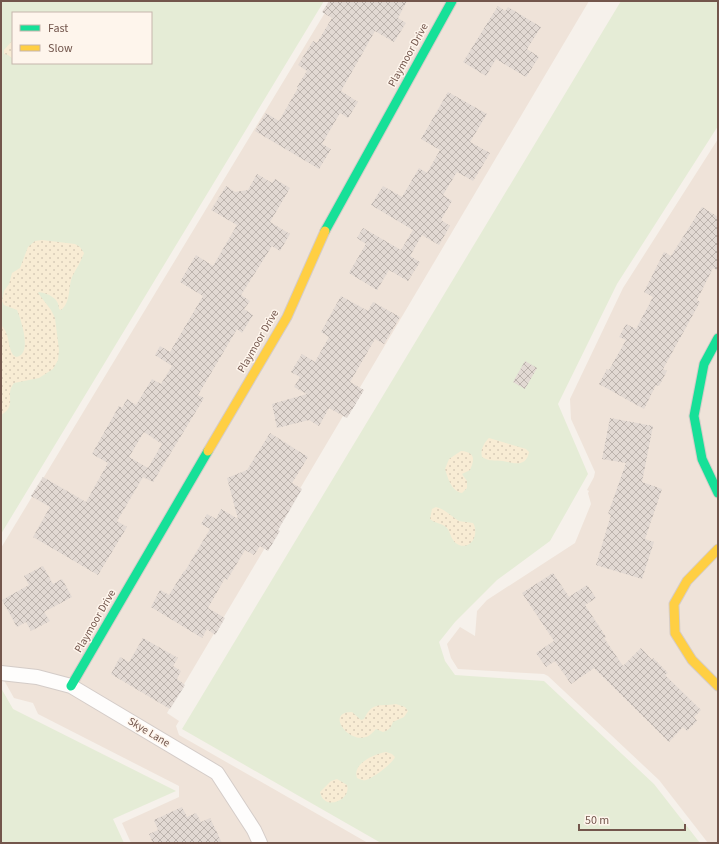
<svg xmlns="http://www.w3.org/2000/svg" width="719" height="844" viewBox="0 0 719 844" font-family="'Source Sans 3',sans-serif">
<style>
.residential{fill:#efe3d9}
.green{fill:#e5ecd6;fill-rule:evenodd}
.sand{fill:url(#sand-dots)}
.building{fill:url(#building-cross-hatch);fill-rule:evenodd}
.lines{fill:none;stroke-linecap:round;stroke-linejoin:round}
.street-casing{stroke:#d4ccc8;stroke-width:16}
.fast-casing{stroke:#d5ccc8;stroke-width:11}
.slow-casing{stroke:#d5ccc8;stroke-width:11}
.street{stroke:#fefdfc;stroke-width:14}
.fast{stroke:#16e098;stroke-width:9}
.slow{stroke:#ffcf43;stroke-width:9}
.labels{text-anchor:middle;dominant-baseline:central;stroke-width:3;stroke-linejoin:round;paint-order:stroke}
.street-label{font-size:11px;fill:#73564c;stroke:#fef5ec}
</style>
<defs>
<pattern id="sand-dots" width="8" height="8" patternUnits="userSpaceOnUse"><rect width="8" height="8" fill="#f8ecd4"/><path d="M2 2h.1M6 6h.1" fill="none" stroke="#d8ccb8" stroke-width="1.8" stroke-linecap="round"/></pattern>
<pattern id="building-cross-hatch" width="8" height="8" patternUnits="userSpaceOnUse"><rect width="8" height="8" fill="#e2d9d3"/><path d="M0 0l8 8M0 8l8-8" fill="none" stroke="#bcb3ad"/></pattern>
</defs>
<rect width="100%" height="100%" fill="#f6f1eb"/>
<!-- residential -->
<path class="residential" d="M332 1H589L167 713 179 721 176 726 179 735 368 843H131L122 823 179 797V786L38 714 33 703 14 698 1 675V548Z
M718 139V843H708L659 780 548 676 544 674 458 669 451 658 447 644 460 627 475 636 477 611 487 600 575 543 591 504 588 493 589 491 587 490 594 477 595 472 571 419 570 399 623 288Z"/>
<!-- green -->
<path class="green" d="M1 1H324L1 534ZM13 13H151V63H13Z
M621 1H718V126L617 284 558 404 588 474 550 541 497 580 455 622 439 642 445 661 455 675 544 681 654 784 700 843H381L182 729Z
M1 688 13 709 176 791 113 819 124 843H1Z"/>
<!-- sand -->
<path class="sand" d="M12 41H13V59L8 55 4 54V50Z
M42 240 75 244 80 247 84 253C81 262 76 269 72 277 68 288 71 302 61 310L59 309C59 298 49 294 39 292L38 293 51 310 55 318 59 350 58 360 53 369 39 378 14 383C4 396 18 405 1 415V325C10 333 7 345 13 355L16 357C33 355 21 320 17 310L4 305 2 301 4 291 9 284 12 273 20 268 28 247 35 241Z
M489 438 526 449 529 452C526 468 514 463 503 461 494 460 490 462 482 457 480 450 484 443 489 438Z
M461 451C475 452 475 459 470 470L462 474 467 481V488L462 493C451 491 448 478 445 469L449 459Z
M436 507C445 509 452 517 459 521 462 522 469 522 473 523 479 532 473 550 459 545 451 542 451 533 447 528 442 523 434 523 430 519L432 509Z
M396 704 405 707 408 711 404 717 393 722C391 728 389 730 383 732L376 729C373 732 370 736 366 737 348 743 325 712 352 712L361 720 364 719C373 701 378 707 396 704Z
M386 752 392 754 395 757C393 763 372 779 366 780 362 781 360 779 357 778 352 763 375 754 386 752Z
M337 779 347 785C352 800 324 812 320 792L331 781Z"/>
<!-- building -->
<path class="building" d="M329 1H407L398 18 406 23 394 42 375 31 341 91 358 102 348 118 340 113 322 144 331 149 319 169 255 131 266 113 279 121 298 88 297 87 307 71 298 65 313 41 317 43 332 18 322 12Z
M498 6 505 11 508 7 541 27 527 49 539 57 526 77 496 59 486 76 463 62Z
M448 92 487 114 470 142 490 153 473 181 457 172 443 195 452 201 441 220 450 226 439 245 422 235 410 256 420 262 408 281 389 270 377 290 349 273 366 244 357 238 363 228 401 250 413 230 371 205 383 186 402 197 419 168 427 173 440 150 421 139Z
M257 174 272 183 275 179 290 188 270 222 290 234 280 251 272 246 241 295 250 301 244 309 253 315 242 333 237 329 198 395 204 398 153 482 143 477 117 521 127 527 98 575 33 537 50 507 31 496 43 477 86 502 108 463 92 454 119 406 122 408 127 399 136 405 152 379 161 384 172 366 155 355 160 346 170 352 203 296 180 282 196 255 213 266 237 225 211 210 226 186 235 192 248 190ZM144 432 162 444 148 468 129 457Z
M702 207 718 217V271L713 268 697 300 700 302 663 369 667 371 659 386 656 385 644 409 599 384 607 369 609 370 626 340 619 337 626 324 636 329 653 297 644 292 664 252 671 256Z
M341 296 368 311 373 302 400 317 384 344 375 339 350 382 364 390 347 418 329 408 319 426 309 420 277 428 272 404 307 394 294 387 300 377 291 372 302 354 315 362 329 337 321 332Z
M525 361 537 368 525 389 513 382Z
M610 418 653 426 642 482 662 489 645 539 654 542 642 579 596 565 611 515 608 514 626 463 602 459Z
M270 433 308 457 292 483 302 489 278 530 280 531 268 551 260 546 254 555 245 550 227 580 225 578 208 608 225 618 215 635 207 629 202 638 151 607 160 590 169 595 184 571H185L210 529 201 524 207 514 216 519 221 509 238 519 227 478 247 470Z
M43 566 53 584 62 579 72 597 44 612 50 621 31 631 26 622 17 627 2 600 29 585 24 576Z
M553 573 569 597 587 585 596 598 585 605 606 637 604 638 623 666 641 648 652 660 653 658 668 673 665 675 701 710 694 717 697 721 687 731 683 727 669 742 594 668 571 684 555 661 546 667 536 653 554 641 522 593Z
M143 638 178 658 173 666 181 671 177 679 185 685 170 709 111 674 120 657 129 662Z
M182 807 187 817 196 813 201 822 210 818 222 843H153L149 834 158 830 154 820Z"/>
<g class="lines">
<defs>
<path id="street" d="M1 673 37 677 71 686 217 773 254 830 260 843"/>
<path id="fast" d="M325 231 452 1
M718 338 704 364 694 416 702 459 718 493
M71 686 208 451"/>
<path id="slow" d="M208 451 287 317 325 231
M718 549 687 581 674 604 675 633 692 660 718 686"/>
</defs>
<!-- street casing -->
<use href="#street" class="street-casing"/>
<!-- fast casing -->
<use href="#fast" class="fast-casing"/>
<!-- slow casing -->
<use href="#slow" class="slow-casing"/>
<!-- street -->
<use href="#street" class="street"/>
<!-- fast -->
<use href="#fast" class="fast"/>
<!-- slow -->
<use href="#slow" class="slow"/>
</g>
<g class="labels">
<!-- street labels -->
<g class="street-label">
<text transform="translate(408 55) rotate(-61)">Playmoor Drive</text>
<text transform="translate(258 341) rotate(-60)">Playmoor Drive</text>
<text transform="translate(95 621) rotate(-60)">Playmoor Drive</text>
<text transform="translate(149 732) rotate(31)">Skye Lane</text>
</g>
</g>
<!-- border -->
<rect width="719" height="844" fill="none" stroke="#73564c" stroke-width="4"/>
<!-- legend -->
<rect x="12" y="12" width="140" height="52" fill="#fef5ec" stroke="#c6b5ac"/>
<rect x="20" y="25" width="20" height="6" fill="#16e098" stroke="#c6b5ac"/>
<text x="48" y="32" font-size="12" fill="#73564c">Fast</text>
<rect x="20" y="45" width="20" height="6" fill="#ffcf43" stroke="#c6b5ac"/>
<text x="48" y="52" font-size="12" fill="#73564c">Slow</text>
<!-- scale -->
<path d="M579 824v6h106v-6" fill="none" stroke="#73564c" stroke-width="2"/>
<text x="585" y="824" font-size="12" fill="#73564c" stroke="#fef5ec" stroke-width="3" paint-order="stroke">50 m</text>
</svg>
